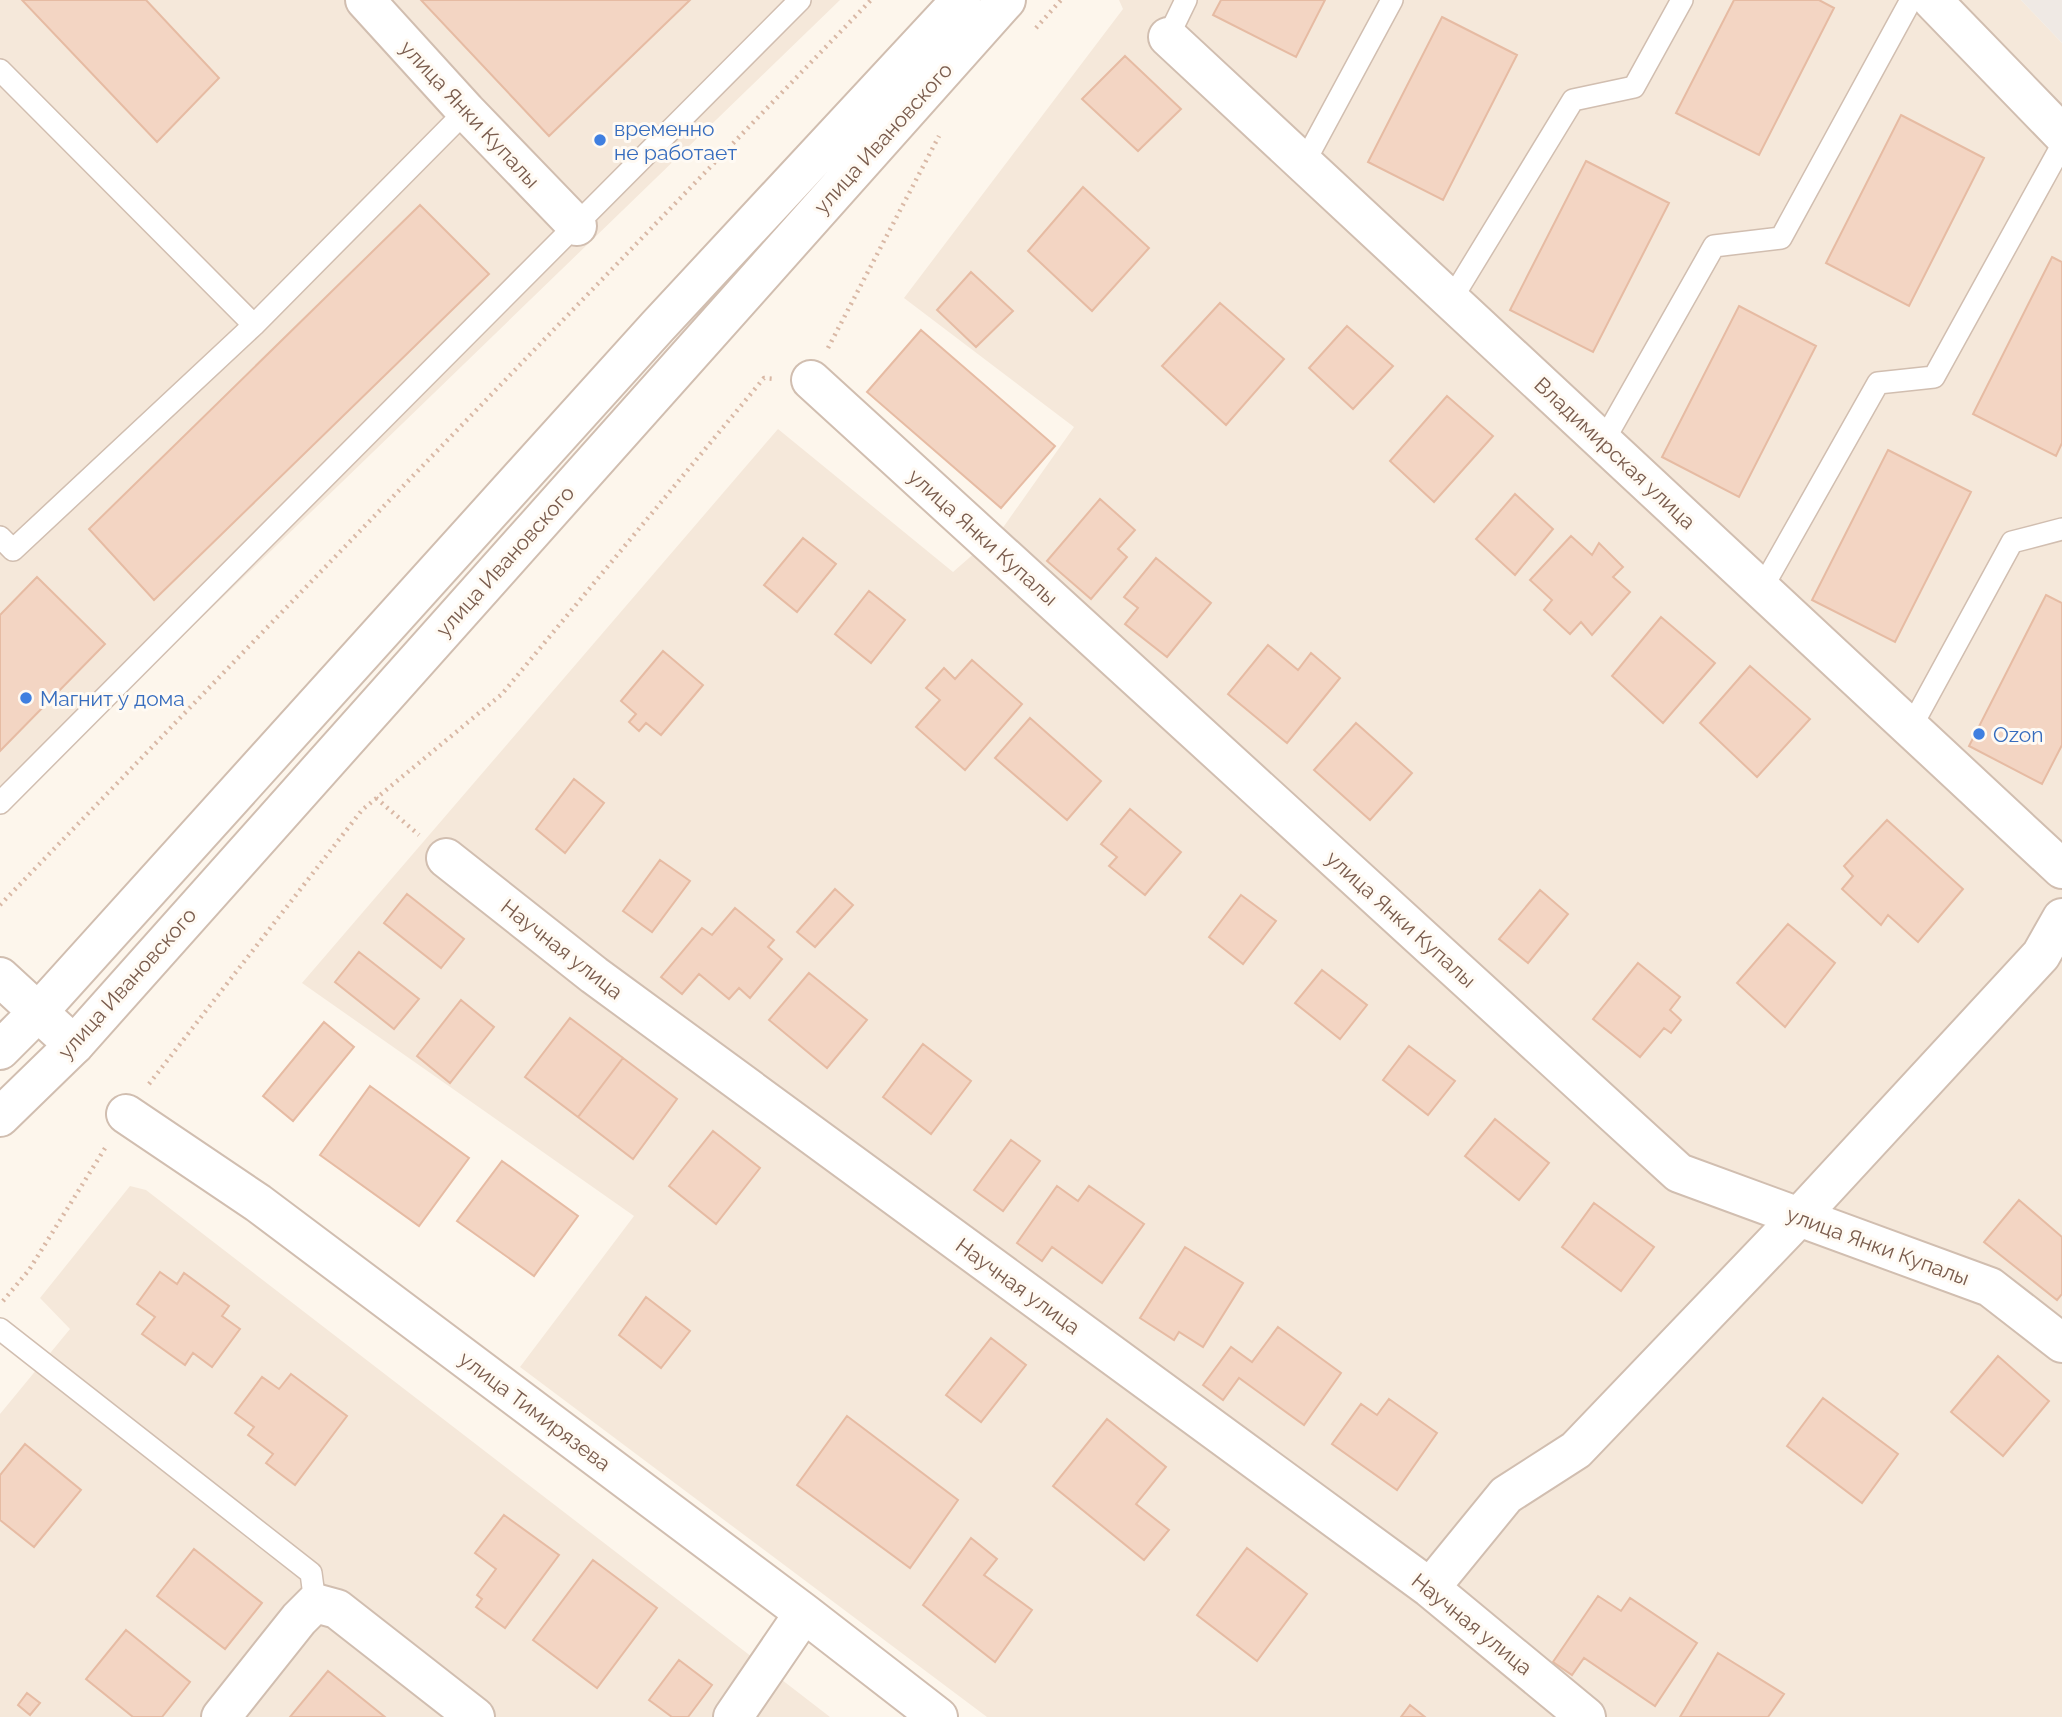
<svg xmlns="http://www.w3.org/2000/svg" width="2062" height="1717" viewBox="0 0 2062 1717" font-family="Raleway,sans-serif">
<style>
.residential{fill:#f5e8da}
.industrial{fill:#efe9e4}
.building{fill:#f3d5c3;stroke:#e6bba3;stroke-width:2}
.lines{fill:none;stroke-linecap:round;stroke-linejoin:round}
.service-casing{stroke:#d1beb0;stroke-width:24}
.minor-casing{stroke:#d1beb0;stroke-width:42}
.tertiary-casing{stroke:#d1beb0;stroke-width:42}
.path{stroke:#d9b8a5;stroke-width:4.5;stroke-dasharray:2 5;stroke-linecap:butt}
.service{stroke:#fff;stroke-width:21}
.minor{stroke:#fff;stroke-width:38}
.tertiary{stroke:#fff;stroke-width:38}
.shop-dot{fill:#3f7fe0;stroke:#fffaf3;stroke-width:2.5}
.labels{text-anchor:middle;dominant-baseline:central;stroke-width:6;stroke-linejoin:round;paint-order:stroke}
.street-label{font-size:21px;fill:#7a5c4d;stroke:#fffaf3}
.shop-label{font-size:21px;fill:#366cbe;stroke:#fffaf3;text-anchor:start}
</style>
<rect width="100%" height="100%" fill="#fdf6ec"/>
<!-- residential -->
<path class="residential" d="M0 0H840L0 813Z
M1119 0H2021L2062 43V1717H987L520 1367 634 1216 302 983 778 429 953 572 1002 529 1074 427 904 298 1123 9Z
M130 1186 146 1190 830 1717H0V1414L70 1329 40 1298Z"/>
<!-- industrial -->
<path class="industrial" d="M2021 0H2062V43Z"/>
<!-- building -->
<path class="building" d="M22 0H146L219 78 157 142Z
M421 0H690L549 136Z
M1221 0H1325L1296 57 1213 15Z
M1734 0H1819L1834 8 1759 155 1676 113Z
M1442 17 1517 55 1443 200 1368 162Z
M1125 56 1181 109 1138 151 1082 99Z
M1901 115 1984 158 1909 306 1826 263Z
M1586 161 1669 203 1593 352 1510 310Z
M1083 187 1149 248 1092 311 1028 251Z
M420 205 489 274 154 600 89 529Z
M2052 257 2062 262V443L2056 456 1973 414Z
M971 272 1013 311 976 347 937 310Z
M1220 303 1284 359 1226 425 1162 366Z
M1739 306 1816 346 1739 497 1662 457Z
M1347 326 1393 366 1353 409 1309 368Z
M921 330 1055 446 1001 508 867 392Z
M1447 396 1493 436 1434 502 1390 461Z
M1888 450 1971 492 1895 642 1812 600Z
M1515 494 1553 529 1515 575 1476 539Z
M1100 499 1135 530 1118 549 1127 557 1091 599 1047 561Z
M1571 536 1592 555 1599 543 1623 567 1613 577 1630 592 1592 635 1581 622 1570 634 1544 610 1552 600 1530 580Z
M803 538 836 564 797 612 764 585Z
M1156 558 1211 603 1167 657 1125 624 1138 608 1124 597Z
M37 577 105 644 0 751V615Z
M869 591 905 620 871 663 835 634Z
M2046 595 2062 603V745L2042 784 1969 746Z
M1661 617 1715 663 1663 723 1612 676Z
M1268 645 1298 670 1311 653 1340 678 1287 743 1228 694Z
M663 651 703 685 661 735 646 723 639 731 629 722 636 714 621 701Z
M972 660 1022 704 965 770 916 727 940 700 926 688 944 668 955 679Z
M1750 666 1810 719 1757 777 1700 723Z
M1030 718 1101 781 1067 820 995 758Z
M1356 723 1412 773 1370 820 1314 770Z
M574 779 604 803 565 853 536 829Z
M1130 809 1181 852 1145 895 1109 866 1117 857 1101 844Z
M1887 820 1963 889 1918 942 1888 915 1881 925 1842 889 1853 876 1844 866Z
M660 860 690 881 652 932 623 911Z
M835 889 853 905 815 947 797 932Z
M1540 890 1568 914 1528 963 1499 939Z
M407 894 464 939 441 968 384 923Z
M1241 895 1276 921 1243 964 1209 937Z
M735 908 774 940 768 947 782 959 750 998 739 988 729 999 699 974 682 994 661 977 702 928 712 935Z
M1788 924 1835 963 1785 1027 1737 983Z
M359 952 419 999 394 1029 335 982Z
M1638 963 1680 997 1670 1010 1681 1020 1671 1033 1664 1028 1640 1057 1593 1019Z
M1322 970 1367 1005 1340 1039 1295 1003Z
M809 973 867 1020 827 1068 769 1020Z
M461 1000 494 1027 450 1083 417 1056Z
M570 1018 623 1058 578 1117 525 1077Z
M324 1022 354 1047 293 1121 263 1096Z
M923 1044 971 1081 931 1134 883 1097Z
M1409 1046 1455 1081 1428 1115 1383 1080Z
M623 1058 677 1099 633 1159 578 1117Z
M370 1086 469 1158 419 1226 320 1155Z
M1495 1119 1549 1163 1519 1200 1465 1156Z
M713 1131 760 1168 716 1224 669 1186Z
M1011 1140 1040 1161 1003 1211 974 1190Z
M502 1161 578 1216 534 1276 457 1221Z
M1057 1186 1078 1201 1089 1186 1144 1224 1102 1283 1052 1247 1042 1261 1017 1243Z
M2019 1200 2062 1237V1294L2057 1300 1984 1242Z
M1594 1203 1654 1247 1621 1291 1562 1247Z
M1185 1247 1243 1283 1203 1347 1179 1332 1174 1340 1140 1318Z
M160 1272 177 1284 184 1273 229 1306 222 1316 240 1329 212 1367 193 1353 185 1365 142 1334 155 1317 137 1304Z
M646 1297 690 1331 661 1368 619 1335Z
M1278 1327 1341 1373 1304 1425 1239 1378 1223 1400 1203 1385 1231 1347 1252 1362Z
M991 1338 1026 1365 981 1422 946 1395Z
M1998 1356 2049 1401 2003 1456 1951 1412Z
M291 1374 347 1416 295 1485 266 1463 273 1454 248 1435 254 1427 235 1413 262 1377 279 1389Z
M1823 1398 1898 1454 1862 1503 1787 1446Z
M1389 1399 1437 1433 1397 1490 1332 1444 1361 1404 1377 1415Z
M847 1416 958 1500 910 1568 797 1485Z
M1107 1419 1166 1467 1136 1504 1169 1530 1144 1560 1053 1486Z
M25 1444 81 1490 34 1547 0 1520V1475Z
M504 1515 559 1555 505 1628 476 1607 482 1599 477 1595 496 1569 475 1553Z
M971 1538 997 1559 984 1575 1032 1610 995 1662 923 1605Z
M1247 1548 1307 1594 1257 1661 1197 1615Z
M194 1549 262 1603 225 1649 157 1596Z
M593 1560 657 1608 597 1688 533 1640Z
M1598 1596 1621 1611 1630 1598 1697 1643 1655 1706 1584 1658 1572 1675 1553 1662Z
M126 1630 190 1682 162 1717H133L86 1679Z
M1718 1653 1784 1694 1768 1717H1680Z
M679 1660 712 1685 688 1717H672L649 1700Z
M328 1671 385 1717H290Z
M27 1693 40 1703 30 1715 18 1705Z
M1410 1705 1425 1717H1401Z"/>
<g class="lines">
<defs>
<path id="service" d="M1168 37 1186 0
M0 70 254 325
M1304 163 1392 0
M1451 300 1573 100 1634 87 1682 0
M1603 442 1714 246 1781 238 1911 0
M0 537 13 550 254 325 466 111
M1761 590 1878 383 1934 377 2062 145
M1910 729 2012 542 2062 529
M0 803 800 0
M0 1329 311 1573 315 1603"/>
<path id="minor" d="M365 0 466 111 577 226
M1932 0 2062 134
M1168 37 2062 869
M811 380 1679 1173 1990 1287 2062 1343
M446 858 594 975 1430 1588 1586 1717
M0 977 74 1045
M126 1114 258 1203 804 1613 938 1717
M1430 1588 1506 1495 1576 1450 1798 1218 2041 955 2062 918
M221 1717 299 1619 315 1603 337 1609 475 1717
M733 1717 804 1613"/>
<path id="tertiary" d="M0 1050 39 1011 657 327 961 0
M0 1117 74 1045 1006 0"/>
</defs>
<!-- service casing -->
<use href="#service" class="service-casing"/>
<!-- minor casing -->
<use href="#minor" class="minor-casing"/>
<!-- tertiary casing -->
<use href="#tertiary" class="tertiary-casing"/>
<!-- path -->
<path class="path" d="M1036 28 1061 0
M828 348 939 136
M376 798 419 835
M0 905 871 0
M149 1084 362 810 502 694 764 378 776 379
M3 1301 29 1270 107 1145"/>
<!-- service -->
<use href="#service" class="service"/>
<!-- minor -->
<use href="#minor" class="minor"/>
<!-- tertiary -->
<use href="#tertiary" class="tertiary"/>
</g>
<!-- markers -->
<g class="shop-dot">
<circle cx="600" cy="140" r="7"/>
<circle cx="26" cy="698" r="7"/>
<circle cx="1979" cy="734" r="7"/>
</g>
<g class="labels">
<!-- street labels -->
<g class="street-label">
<text transform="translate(470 114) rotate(47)">улица Янки Купалы</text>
<text transform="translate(883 138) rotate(-48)">улица Ивановского</text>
<text transform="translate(1615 453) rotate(43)">Владимирская улица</text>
<text transform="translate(983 537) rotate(42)">улица Янки Купалы</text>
<text transform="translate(505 561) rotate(-48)">улица Ивановского</text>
<text transform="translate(1401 919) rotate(42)">улица Янки Купалы</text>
<text transform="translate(562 949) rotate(38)">Научная улица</text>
<text transform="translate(127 983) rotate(-48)">улица Ивановского</text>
<text transform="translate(1878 1246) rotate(20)">улица Янки Купалы</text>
<text transform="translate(1018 1286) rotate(36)">Научная улица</text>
<text transform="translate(535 1411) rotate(37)">улица Тимирязева</text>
<text transform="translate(1472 1624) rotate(39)">Научная улица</text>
</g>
<!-- shop labels -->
<g class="shop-label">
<text x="614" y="128">временно<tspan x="614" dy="24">не работает</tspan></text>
<text x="40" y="698">Магнит у дома</text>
<text x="1993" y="734">Ozon</text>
</g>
</g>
</svg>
